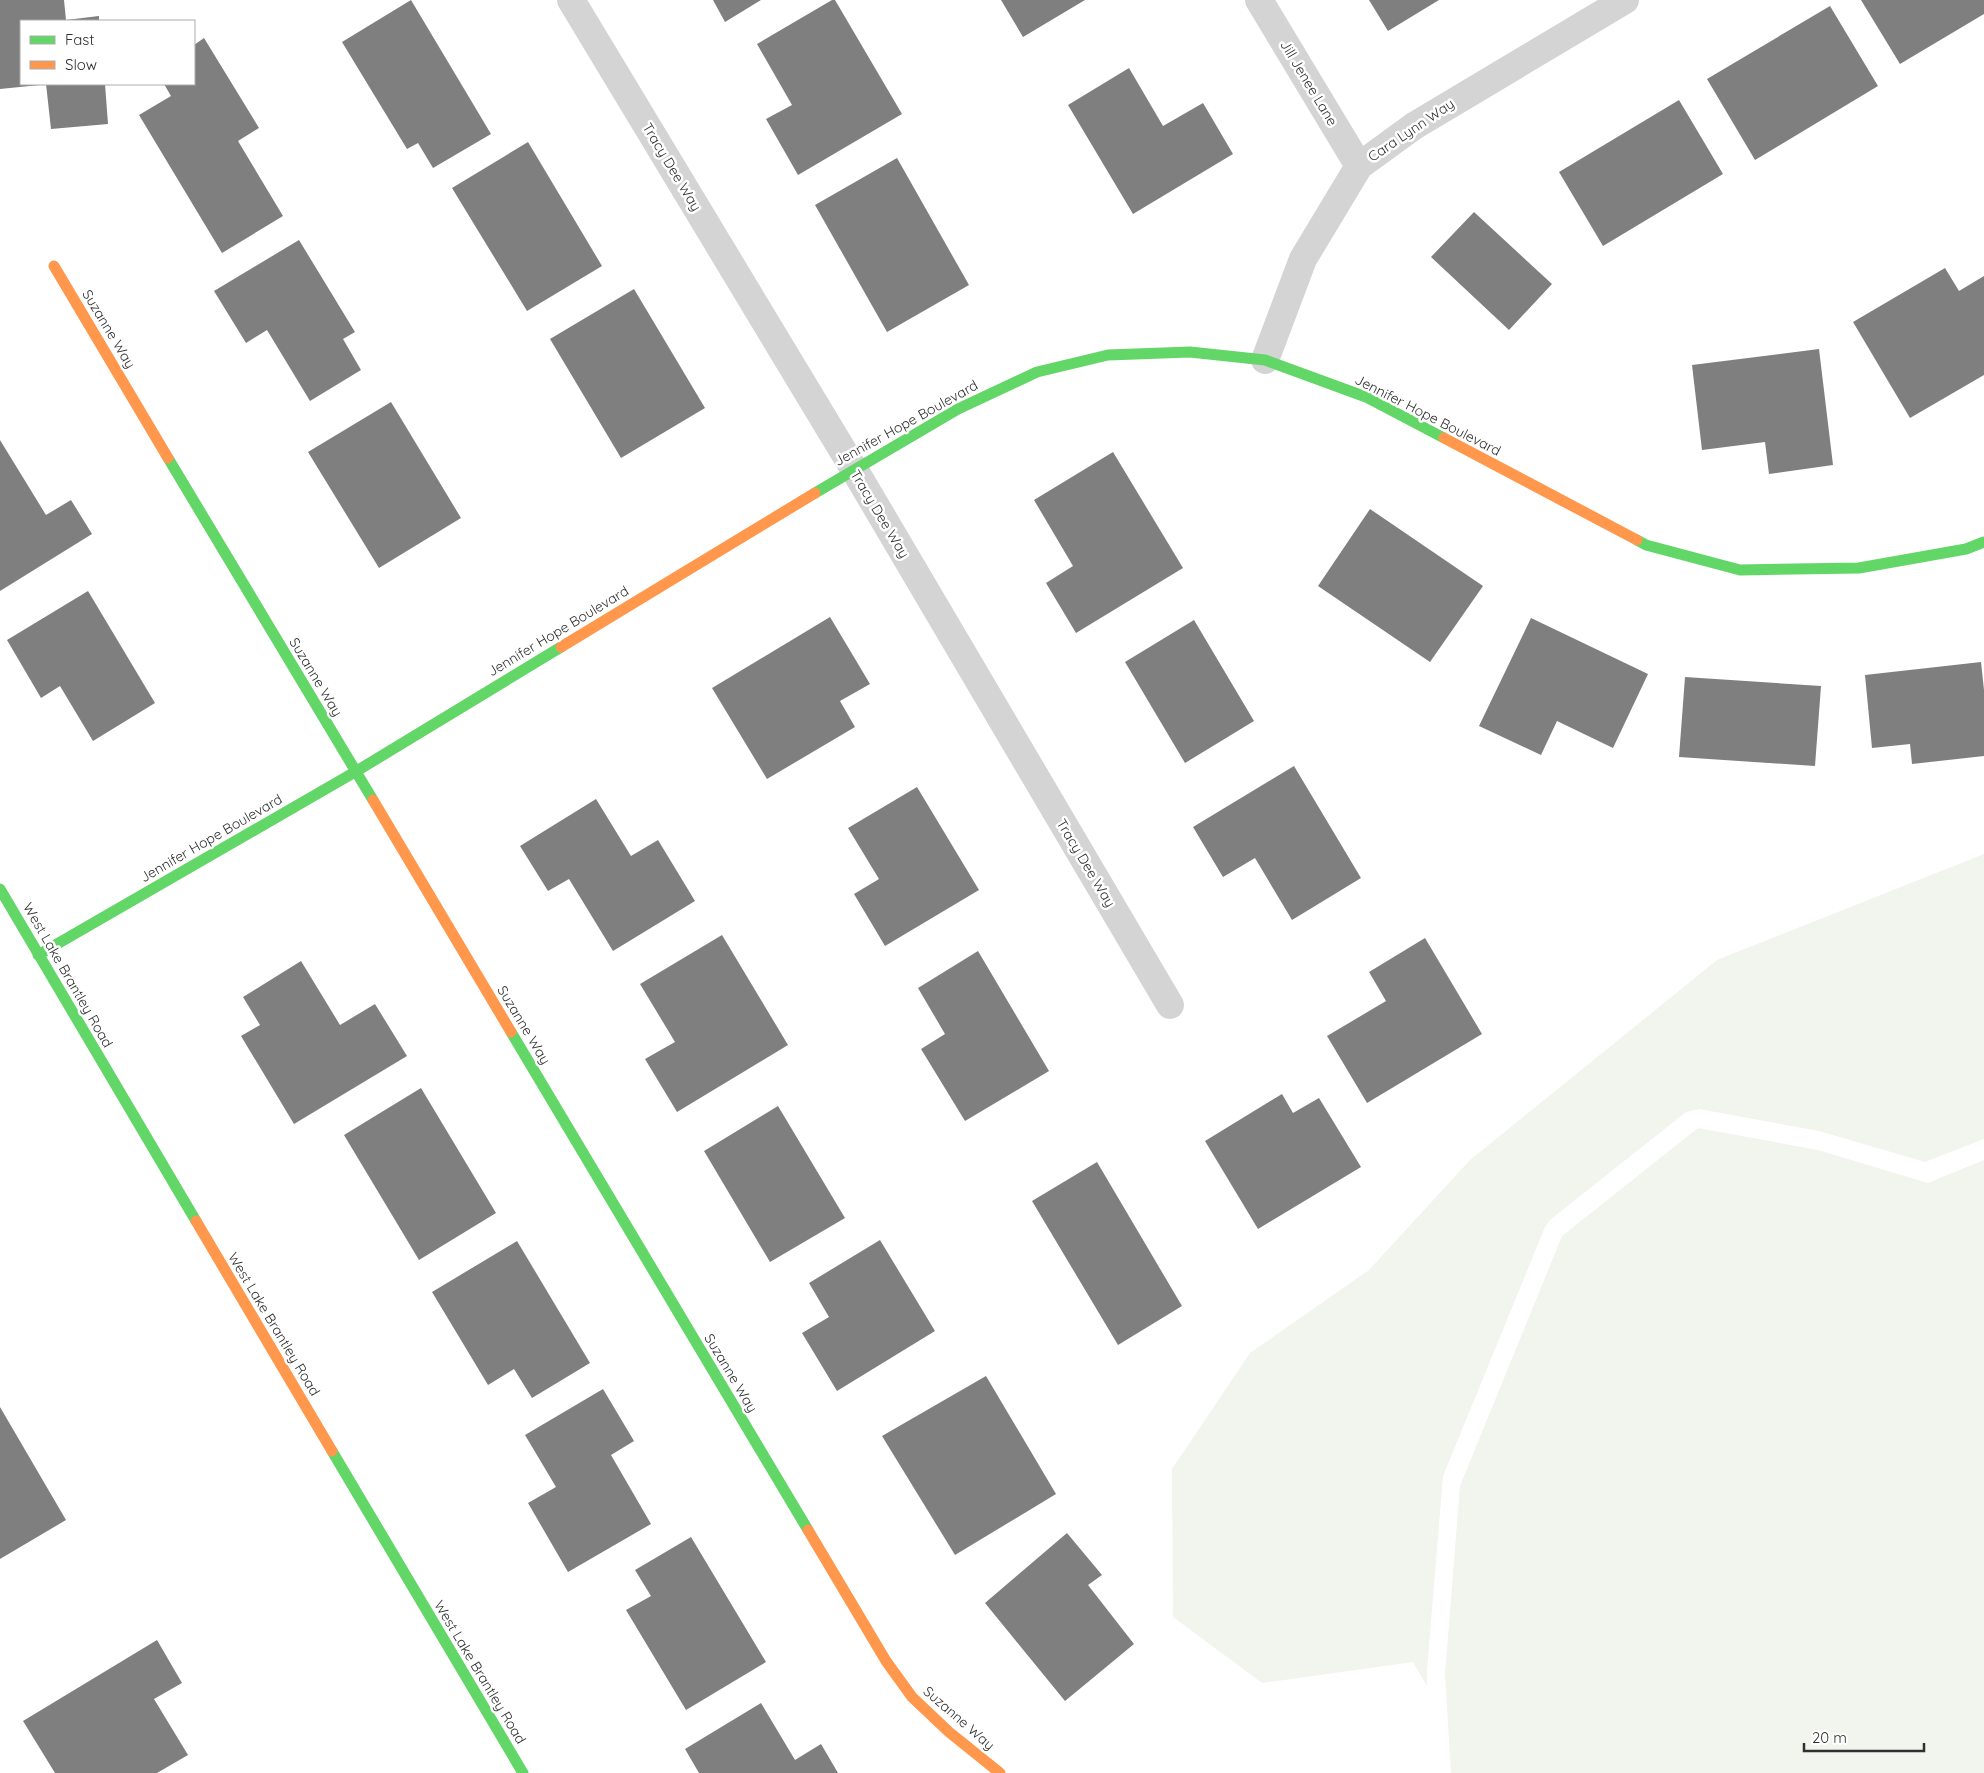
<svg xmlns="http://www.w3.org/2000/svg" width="1984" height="1773" viewBox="0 0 1984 1773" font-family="Quicksand,sans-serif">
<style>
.green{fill:#f1f5ed}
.building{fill:#7f7f7f}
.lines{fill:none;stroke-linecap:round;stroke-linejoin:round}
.street{stroke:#d4d4d4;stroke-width:28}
.fast{stroke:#63d668;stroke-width:11}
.slow{stroke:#ff974d;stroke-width:11}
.labels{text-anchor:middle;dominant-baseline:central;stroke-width:5;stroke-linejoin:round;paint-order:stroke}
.street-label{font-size:14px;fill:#303030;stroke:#fff}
</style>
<rect width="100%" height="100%" fill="#fff"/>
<!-- green -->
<path class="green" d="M1984 854V1139L1925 1162 1819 1131 1699 1109 1686 1112 1550 1220 1545 1227 1443 1476 1427 1670V1686L1413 1662 1262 1683 1173 1617 1172 1469 1250 1353 1369 1270 1470 1160 1717 960Z
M1698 1128 1818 1150 1928 1183 1984 1160V1773H1451L1445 1674 1460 1486 1562 1236Z"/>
<!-- building -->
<path class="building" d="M0 0H64L66 20 99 16V21H21V84L40 85 0 89Z
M411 0 491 134 433 168 418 143 407 149 342 42Z
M713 0H761L725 22Z
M832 0H835L902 114 798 175 766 119 792 105 757 44Z
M1001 0H1085L1023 37Z
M1369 0H1439L1388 31Z
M1861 0H1984V14L1900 64Z
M1830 6 1878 86 1755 160 1707 79Z
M204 38 259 128 238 141 283 216 222 253 139 115 171 96 164 84H194V45Z
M1129 68 1163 126 1203 103 1233 154 1133 214 1068 105Z
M46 84H105L108 124 51 129Z
M1679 100 1723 174 1603 246 1559 172Z
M528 142 602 266 527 311 452 188Z
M897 158 969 285 887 332 815 205Z
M1474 212 1552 284 1509 330 1431 257Z
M299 240 355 332 343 339 361 370 310 401 267 330 246 343 214 291Z
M1945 268 1959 291 1984 276V375L1910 418 1853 322Z
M634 289 705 408 621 458 550 339Z
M1819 349 1833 465 1769 474 1765 442 1702 450 1692 365Z
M391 402 461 518 379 568 308 452Z
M0 440 46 515 71 500 92 534 0 591Z
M1113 452 1183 568 1076 633 1046 583 1073 566 1034 500Z
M1370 509 1483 586 1430 662 1318 586Z
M88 591 155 703 93 741 60 686 41 698 7 640Z
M830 617 870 684 840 701 855 727 767 779 712 688Z
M1531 618 1648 674 1613 748 1557 721 1541 755 1479 726Z
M1194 620 1254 721 1185 763 1125 662Z
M1981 662 1984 690V756L1912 764 1910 744 1872 748 1865 675Z
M1685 677 1821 686 1815 766 1679 757Z
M1294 766 1361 878 1292 920 1255 858 1223 877 1193 827Z
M917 787 979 890 885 946 854 894 879 879 848 828Z
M596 799 631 856 658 840 695 901 613 951 569 879 548 891 520 846Z
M722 935 788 1045 677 1112 645 1059 675 1042 640 984Z
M1425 938 1482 1034 1367 1103 1327 1036 1386 1001 1369 972Z
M978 951 1049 1071 965 1121 921 1049 945 1034 918 988Z
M301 961 340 1025 375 1004 407 1056 294 1124 241 1036 260 1025 243 997Z
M421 1088 496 1213 419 1260 344 1135Z
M1282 1094 1293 1113 1319 1098 1361 1167 1258 1229 1205 1141Z
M778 1106 845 1218 770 1262 704 1151Z
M1097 1162 1182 1306 1118 1345 1032 1201Z
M880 1240 935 1331 837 1391 802 1333 829 1317 809 1283Z
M517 1241 590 1363 532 1398 514 1369 488 1385 432 1292Z
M986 1376 1056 1494 955 1555 882 1436Z
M603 1389 634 1441 611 1455 651 1524 568 1572 528 1503 556 1487 525 1435Z
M0 1407 66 1520 0 1559Z
M1067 1533 1102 1575 1088 1585 1134 1644 1065 1701 985 1603Z
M691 1537 766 1662 686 1710 626 1610 651 1596 635 1570Z
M157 1640 182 1683 154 1699 188 1755 157 1773H55L23 1721Z
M761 1703 795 1760 821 1744 838 1773H699L685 1749Z"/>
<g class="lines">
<!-- street -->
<path class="street" d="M571 0 854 469 1170 1005
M1259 0 1359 166
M1265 360 1303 259 1359 166 1414 126 1625 0"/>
<!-- fast -->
<path class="fast" d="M168 458 373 800
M815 493 958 409 1037 372 1108 355 1190 352 1265 360 1366 397 1444 438
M1637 540 1646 545 1740 570 1859 568 1966 549 1984 542
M0 889 196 1221
M38 955 355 772 561 647
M511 1032 808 1530
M332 1451 523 1773"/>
<!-- slow -->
<path class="slow" d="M54 266 168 458
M1444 438 1637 540
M561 647 815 493
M373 800 511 1032
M196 1221 332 1451
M808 1530 886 1661 912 1697 949 1732 1000 1773"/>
</g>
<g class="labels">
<!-- street labels -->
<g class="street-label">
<text transform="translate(1309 83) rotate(59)">Jill Jenee Lane</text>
<text transform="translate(1411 130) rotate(-34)">Cara Lynn Way</text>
<text transform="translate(672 167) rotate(59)">Tracy Dee Way</text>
<text transform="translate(109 329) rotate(59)">Suzanne Way</text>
<text transform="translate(1428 415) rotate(27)">Jennifer Hope Boulevard</text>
<text transform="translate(906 423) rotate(-29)">Jennifer Hope Boulevard</text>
<text transform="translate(880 514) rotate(59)">Tracy Dee Way</text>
<text transform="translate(558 631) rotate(-31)">Jennifer Hope Boulevard</text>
<text transform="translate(316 677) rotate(59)">Suzanne Way</text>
<text transform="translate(211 838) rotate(-30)">Jennifer Hope Boulevard</text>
<text transform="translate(1086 863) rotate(59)">Tracy Dee Way</text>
<text transform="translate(68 975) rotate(60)">West Lake Brantley Road</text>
<text transform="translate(524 1025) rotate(59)">Suzanne Way</text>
<text transform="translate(274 1324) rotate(59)">West Lake Brantley Road</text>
<text transform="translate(731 1373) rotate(59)">Suzanne Way</text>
<text transform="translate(480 1672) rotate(59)">West Lake Brantley Road</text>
<text transform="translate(959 1718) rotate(41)">Suzanne Way</text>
</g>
</g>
<!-- legend -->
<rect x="20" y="20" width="175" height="65" fill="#ffffff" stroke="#acacac"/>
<rect x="30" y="36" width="25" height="8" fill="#63d668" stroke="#acacac"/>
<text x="65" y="45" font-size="15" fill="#303030">Fast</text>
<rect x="30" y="61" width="25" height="8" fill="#ff974d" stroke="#acacac"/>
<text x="65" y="70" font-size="15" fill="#303030">Slow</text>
<!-- scale -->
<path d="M1804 1743v8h120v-8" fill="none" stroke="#303030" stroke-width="2.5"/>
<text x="1812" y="1743" font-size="15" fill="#303030" stroke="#ffffff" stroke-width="4" paint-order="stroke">20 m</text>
</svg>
